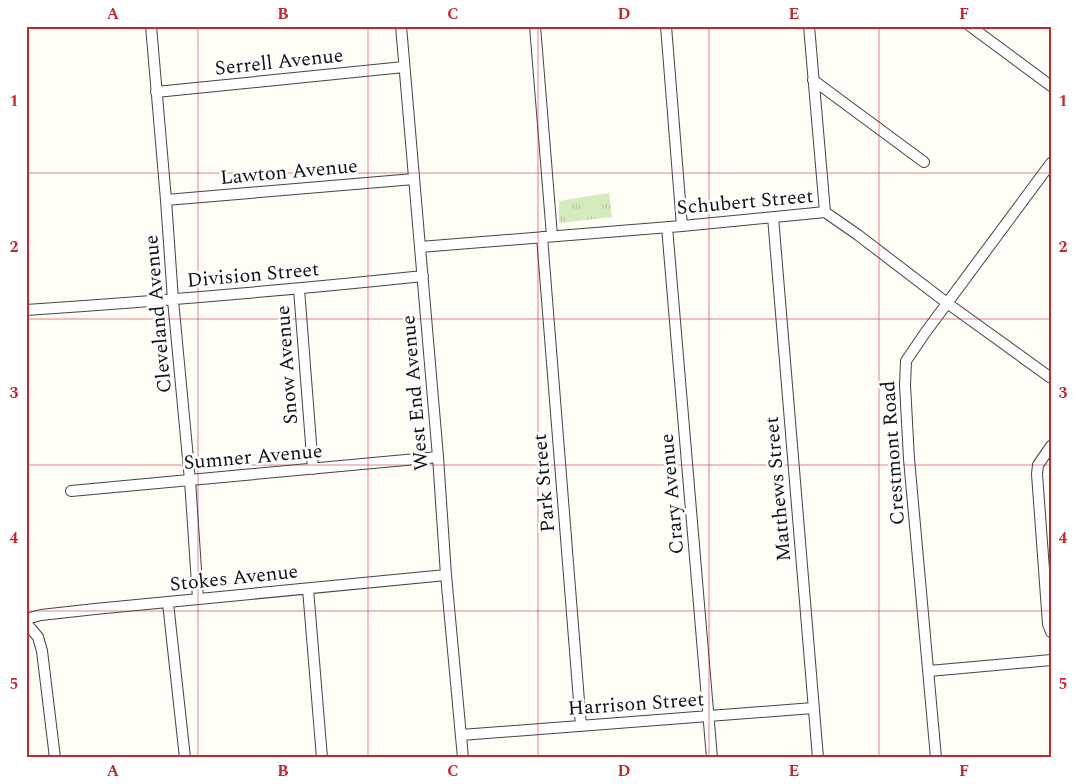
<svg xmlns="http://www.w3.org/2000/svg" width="1077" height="784" viewBox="0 0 1077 784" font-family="Spectral,serif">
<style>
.grass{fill:url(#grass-tufts)}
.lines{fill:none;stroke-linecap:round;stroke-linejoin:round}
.street-casing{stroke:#444;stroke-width:12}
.street{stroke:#fff;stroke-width:10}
.grid{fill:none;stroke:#c4262e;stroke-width:1;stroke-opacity:0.55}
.labels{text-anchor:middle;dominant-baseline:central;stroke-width:5;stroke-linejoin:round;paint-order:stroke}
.street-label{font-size:20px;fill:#111;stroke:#fff}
.neatline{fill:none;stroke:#c4262e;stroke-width:2}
.grid-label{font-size:16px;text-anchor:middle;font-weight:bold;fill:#c4262e}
</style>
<defs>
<pattern id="grass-tufts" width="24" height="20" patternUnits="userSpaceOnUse" patternTransform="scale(1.25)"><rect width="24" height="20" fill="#d5ebbd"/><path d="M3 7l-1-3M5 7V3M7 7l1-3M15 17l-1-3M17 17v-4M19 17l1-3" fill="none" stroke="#b6c8a1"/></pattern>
</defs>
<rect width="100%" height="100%" fill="#fffdf5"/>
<!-- grass -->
<path class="grass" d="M609 193 612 217 559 223V201Z"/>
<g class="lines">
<defs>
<path id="street" d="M151 26 166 200 173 300 190 480 198 599
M401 26 438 457 446 575 463 758
M535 26 552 236
M666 26 682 226
M809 26 825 212
M970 26 1051 86
M813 80 924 162
M156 92 404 67
M166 200 414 179
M773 217 818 758
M667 227 712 758
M542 237 581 726
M420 247 682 226 825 212 858 235 947 303 1051 378
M299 289 313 469
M26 310C159 301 291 290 423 276
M1051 446 1038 465 1037 474 1048 624 1051 632
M71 491 438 457
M308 589 322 758
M168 603 185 758
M26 619 41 615 95 609 446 575
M26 623 38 637 42 651 55 758
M929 671 1051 660
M461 735 813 708
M936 758 909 459 905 385 906 361 925 333 1051 163"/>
</defs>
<!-- street casing -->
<use href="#street" class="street-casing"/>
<!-- street -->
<use href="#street" class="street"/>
</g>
<!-- grid -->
<path class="grid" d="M198 26V758M368 26V758M538 26V758M709 26V758M879 26V758M26 173H1051M26 319H1051M26 465H1051M26 611H1051"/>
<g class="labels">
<!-- street labels -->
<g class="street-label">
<text transform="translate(279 62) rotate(-6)">Serrell Avenue</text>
<text transform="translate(289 172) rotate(-5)">Lawton Avenue</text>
<text transform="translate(745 202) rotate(-5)">Schubert Street</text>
<text transform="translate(253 275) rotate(-5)">Division Street</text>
<text transform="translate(158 314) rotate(-95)">Cleveland Avenue</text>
<text transform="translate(287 365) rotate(-94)">Snow Avenue</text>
<text transform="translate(415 393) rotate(-95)">West End Avenue</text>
<text transform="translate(893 453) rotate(-94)">Crestmont Road</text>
<text transform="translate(253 457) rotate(-5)">Sumner Avenue</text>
<text transform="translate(544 483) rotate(-95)">Park Street</text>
<text transform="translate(778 489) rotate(-95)">Matthews Street</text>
<text transform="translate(672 494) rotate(-95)">Crary Avenue</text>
<text transform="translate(234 578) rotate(-6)">Stokes Avenue</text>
<text transform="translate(636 704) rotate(-4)">Harrison Street</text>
</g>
</g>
<!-- border -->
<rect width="1077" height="784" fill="none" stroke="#ffffff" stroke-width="55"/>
<rect x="28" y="28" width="1022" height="728" class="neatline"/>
<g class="grid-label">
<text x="113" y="19">A</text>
<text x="283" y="19">B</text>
<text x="453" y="19">C</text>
<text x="624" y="19">D</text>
<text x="794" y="19">E</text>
<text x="964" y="19">F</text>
<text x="14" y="106">1</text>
<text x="1063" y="106">1</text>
<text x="14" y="252">2</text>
<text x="1063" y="252">2</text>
<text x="14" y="398">3</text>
<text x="1063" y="398">3</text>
<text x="14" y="543">4</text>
<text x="1063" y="543">4</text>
<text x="14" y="689">5</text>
<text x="1063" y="689">5</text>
<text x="113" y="776">A</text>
<text x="283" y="776">B</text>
<text x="453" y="776">C</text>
<text x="624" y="776">D</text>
<text x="794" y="776">E</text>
<text x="964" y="776">F</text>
</g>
</svg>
